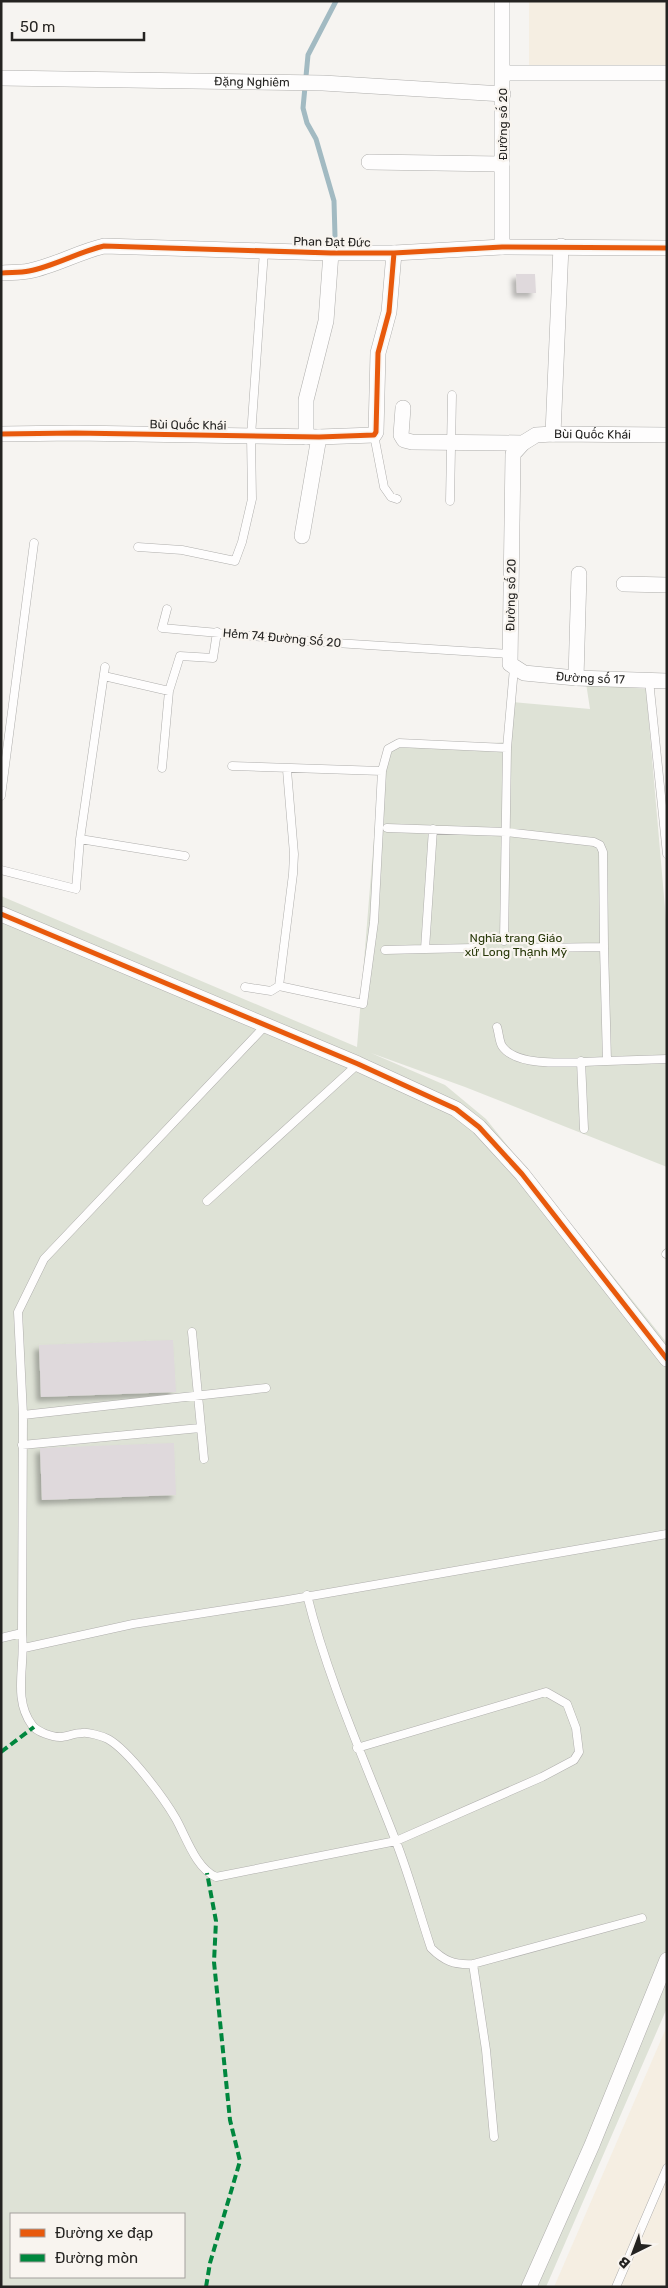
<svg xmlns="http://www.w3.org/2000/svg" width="668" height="2288" viewBox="0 0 668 2288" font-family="Rubik,sans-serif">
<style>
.education{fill:#f5eee2}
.green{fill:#dee2d6;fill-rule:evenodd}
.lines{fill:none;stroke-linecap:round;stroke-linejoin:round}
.stream{stroke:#a2bac2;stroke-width:5}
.building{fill:#dfd9dc;filter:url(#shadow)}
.lane-casing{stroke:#afaeac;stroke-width:9}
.street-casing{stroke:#afaeac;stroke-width:16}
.lane{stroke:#fefdfd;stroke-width:8}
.street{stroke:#fefdfd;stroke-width:15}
.quiet{stroke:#00873e;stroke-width:4;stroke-dasharray:8 4;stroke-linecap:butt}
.cycleway-casing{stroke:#f8f4ef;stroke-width:8}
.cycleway{stroke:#e8590c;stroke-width:5}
.labels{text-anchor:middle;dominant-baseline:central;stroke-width:4.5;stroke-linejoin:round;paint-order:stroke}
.street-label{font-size:12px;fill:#242321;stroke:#f8f4ef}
.park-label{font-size:12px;fill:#29390a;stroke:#f8f4ef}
</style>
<defs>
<filter id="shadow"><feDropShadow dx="-4.5" dy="4.5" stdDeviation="2.5" flood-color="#0004"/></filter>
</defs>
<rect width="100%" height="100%" fill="#f6f4f1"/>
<!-- education -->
<path class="education" d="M529 1H667V68L529 65Z
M667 2026V2287H554Z"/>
<!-- green -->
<path class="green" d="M586 683 646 689 667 931V1167L465 1087 371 1053 445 1085 486 1119 667 1343V2008L546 2287H1V896L357 1047 380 764 391 748 511 742 512 702 590 709ZM11 2214H184V2277H11Z"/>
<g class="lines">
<!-- stream -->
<path class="stream" d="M335 236 334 201 316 139 307 123 303 108 308 55 336 1"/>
</g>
<!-- building -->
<path class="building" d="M516 274H535L536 293H517Z
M173 1340 176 1392 41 1397 39 1345Z
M174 1443 176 1495 42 1500 40 1448Z"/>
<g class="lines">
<defs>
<path id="lane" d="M374 435 384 487 391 497 397 499
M450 501 452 395
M138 547 182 550 235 561 242 542 252 499 251 436 264 251
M167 609 162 628 320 642 510 654
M104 676 169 691 180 656 213 658 217 632
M649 680 667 854
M232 766 382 771
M162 768 169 691
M1 796 34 543
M387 828 506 832 594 842 600 845 603 852 604 947 607 1061 667 1059
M80 839 185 856
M1 870 76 889 80 839 105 667
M504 941 507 748 514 668
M534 948 604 947
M425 949 475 948
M385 950 425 949 433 829
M279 986 293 874 294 854 287 770
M245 987 271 991 279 986 363 1004 374 922 382 771 388 749 399 743 507 748
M265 1026 44 1259 18 1312 23 1415 22 1633C26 1664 12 1698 32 1725 37 1732 52 1737 60 1737 67 1737 74 1733 82 1733 88 1732 102 1736 108 1739 129 1751 164 1798 176 1819 187 1839 196 1868 216 1877L396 1841 542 1777 574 1760 579 1752 576 1728 567 1704 546 1692 357 1748
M497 1027C499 1033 499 1041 502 1046 518 1070 581 1061 607 1061
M581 1061 584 1129
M207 1201 358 1064
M666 1254 667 1253
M192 1332 204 1459
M23 1415 266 1388
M22 1445 200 1428
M307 1595C328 1680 364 1759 395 1839 409 1874 419 1912 431 1948 444 1961 454 1965 473 1964L642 1918
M1 1638 22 1633
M24 1648 133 1624 282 1601 667 1534
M473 1964 486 2050 494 2137
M616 2287 667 2168"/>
<g id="street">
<path d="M503 73H667"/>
<path id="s1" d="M1 78 323 83 503 94"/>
<path d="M369 162 502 164"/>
<path d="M502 247V1"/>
<path d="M1 273C10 272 20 273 29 271 55 266 78 252 104 246L331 253H394L502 247 667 248"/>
<path id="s2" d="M403 408 401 435 404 440 412 442 523 443 536 435 553 434 667 435"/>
<path d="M1 434 75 433 319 437 374 435 376 432 378 353 389 312 394 253"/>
<path d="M553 434 561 246"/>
<path d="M306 437V400L326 321 331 253"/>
<path id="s3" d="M523 443 513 454 510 664 524 673 576 678 667 681"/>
<path d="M302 536 319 437"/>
<path d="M624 584 667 585"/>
<path d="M576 678 579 574"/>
<path d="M1 914 358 1064 456 1109 479 1127 522 1174 667 1359"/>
<path d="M529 2287 592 2145 667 1960"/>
</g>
</defs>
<!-- lane casing -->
<use href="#lane" class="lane-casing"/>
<!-- street casing -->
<use href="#street" class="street-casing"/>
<!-- lane -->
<use href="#lane" class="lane"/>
<!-- street -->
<use href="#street" class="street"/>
<!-- quiet -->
<path class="quiet" d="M1 1752 34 1727
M206 2287 210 2263 240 2161 230 2120 214 1962 216 1921 207 1873"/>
<defs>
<path id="cycleway" d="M1 273C10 272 20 273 29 271 55 266 78 252 104 246L331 253H394L502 247 667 248
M1 434 75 433 319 437 374 435 376 432 378 353 389 312 394 253
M1 914 358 1064 456 1109 479 1127 522 1174 667 1359"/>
</defs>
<!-- cycleway casing -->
<use href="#cycleway" class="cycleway-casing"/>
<!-- cycleway -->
<use href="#cycleway" class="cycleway"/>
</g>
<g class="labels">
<!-- street labels -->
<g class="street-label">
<text stroke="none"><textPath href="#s1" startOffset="251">Đặng Nghiêm</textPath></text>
<text transform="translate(503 124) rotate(-90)">Đường số 20</text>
<text transform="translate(332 242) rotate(1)">Phan Đạt Đức</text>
<text transform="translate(188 425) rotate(1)">Bùi Quốc Khái</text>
<text stroke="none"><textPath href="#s2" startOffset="224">Bùi Quốc Khái</textPath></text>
<text transform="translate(511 595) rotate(-89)">Đường số 20</text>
<text transform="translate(282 638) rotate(5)">Hẻm 74 Đường Số 20</text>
<text stroke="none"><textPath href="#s3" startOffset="308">Đường số 17</textPath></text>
</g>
<!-- park labels -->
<g class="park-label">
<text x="516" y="938">Nghĩa trang Giáo<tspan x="516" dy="14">xứ Long Thạnh Mỹ</tspan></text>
</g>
</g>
<!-- border -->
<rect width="668" height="2288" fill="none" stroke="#242321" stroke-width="5"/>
<!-- legend -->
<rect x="10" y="2213" width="175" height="65" fill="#f8f4ef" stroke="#a3a09d"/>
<rect x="20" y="2229" width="25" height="8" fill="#e8590c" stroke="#a3a09d"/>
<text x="55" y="2238" font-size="15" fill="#242321">Đường xe đạp</text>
<rect x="20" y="2254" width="25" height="8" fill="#00873e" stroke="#a3a09d"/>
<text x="55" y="2263" font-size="15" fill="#242321">Đường mòn</text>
<!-- north arrow -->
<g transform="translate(633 2253) rotate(222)" stroke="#f8f4ef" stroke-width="4" paint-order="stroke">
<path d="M0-4L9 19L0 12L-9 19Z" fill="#242321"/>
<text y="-8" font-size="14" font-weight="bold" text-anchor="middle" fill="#242321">B</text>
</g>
<!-- scale -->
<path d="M12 32v8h132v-8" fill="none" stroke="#242321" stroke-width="2.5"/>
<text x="20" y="32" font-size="15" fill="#242321" stroke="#f8f4ef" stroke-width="4" paint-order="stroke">50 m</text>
</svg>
